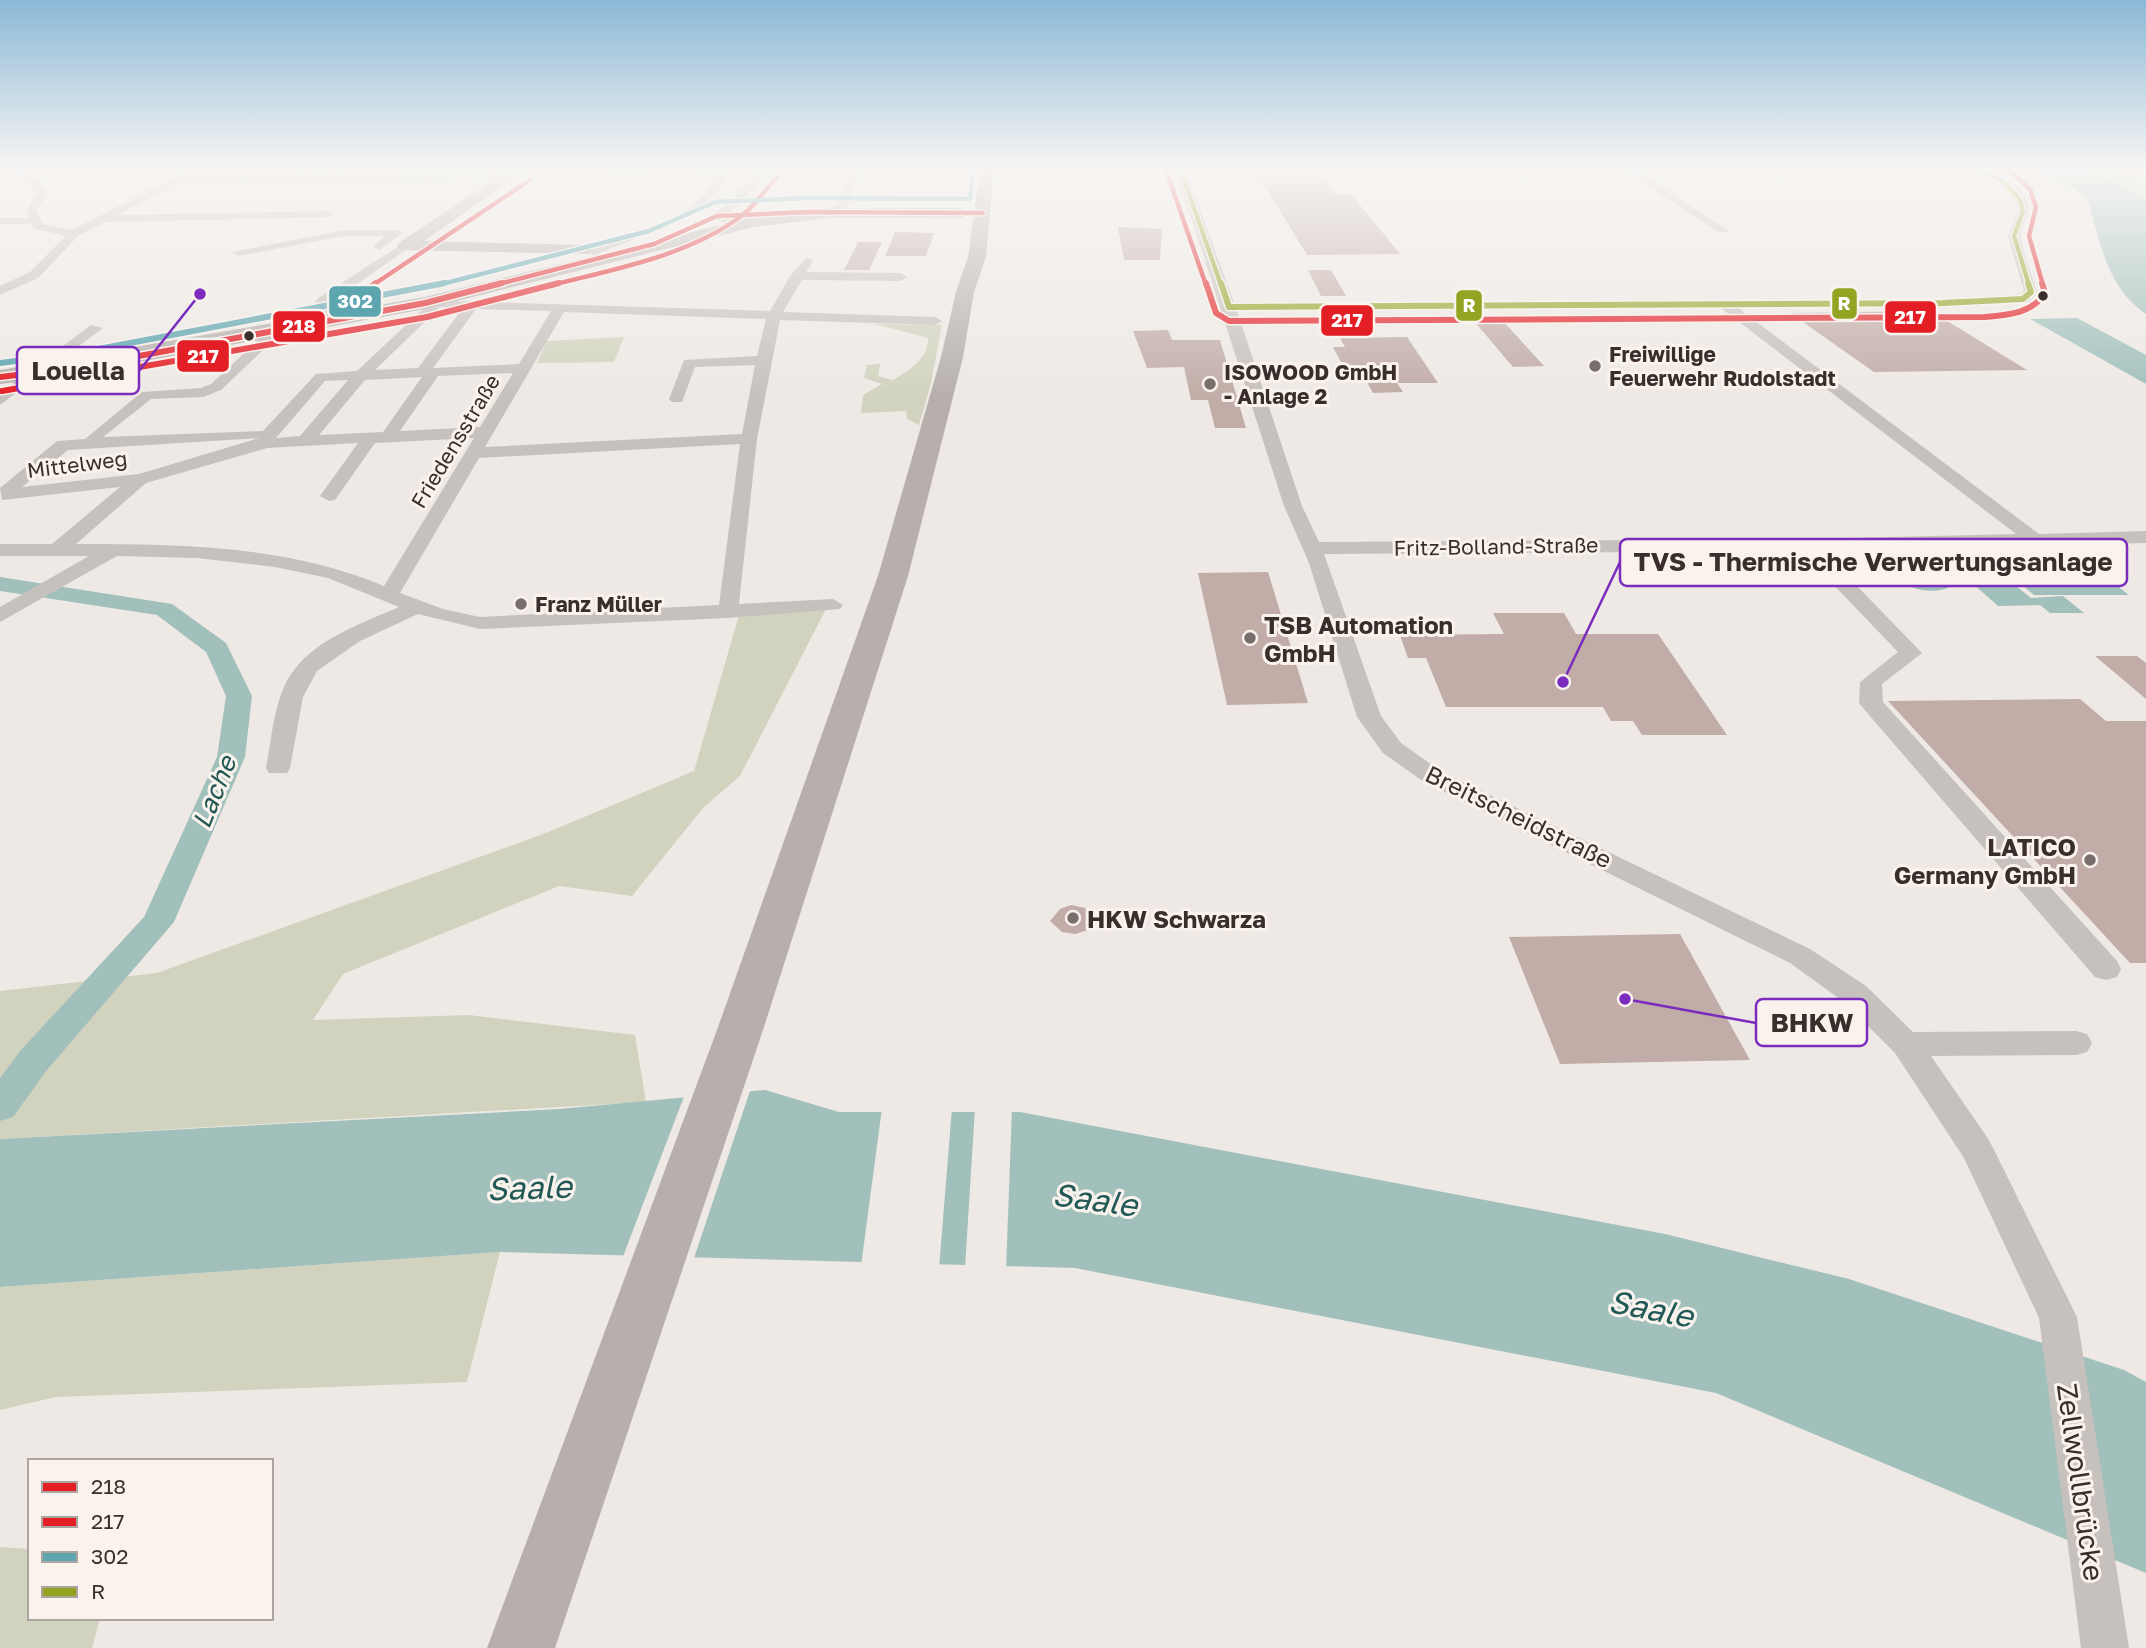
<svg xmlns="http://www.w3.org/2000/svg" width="2146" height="1648" viewBox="0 0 2146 1648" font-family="'Golos Text',sans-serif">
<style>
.green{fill:#d1d3bf}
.water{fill:#a1c0bc}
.pier{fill:#eee9e4}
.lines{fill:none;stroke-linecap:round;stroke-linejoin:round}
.canal{fill:#a1c0bc;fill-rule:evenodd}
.building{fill:#c1aca7}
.street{fill:#c7c1bd;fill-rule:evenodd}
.secondary{fill:#b8b1ad;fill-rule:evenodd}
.primary{fill:#b6afac;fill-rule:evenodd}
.bus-1-far1-casing{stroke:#faf2ed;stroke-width:7}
.bus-1-casing{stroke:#faf2ed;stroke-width:9}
.bus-2-far1-casing{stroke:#faf2ed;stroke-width:7}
.bus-2-casing{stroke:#faf2ed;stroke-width:9}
.bus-3-far1-casing{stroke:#faf2ed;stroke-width:7}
.bus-3-casing{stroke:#faf2ed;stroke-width:9}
.bus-4-far1-casing{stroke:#faf2ed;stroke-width:7}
.bus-4-casing{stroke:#faf2ed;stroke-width:9}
.bus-1-far1{stroke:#e31e24;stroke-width:4.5}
.bus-1{stroke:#e31e24;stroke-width:6}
.bus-2-far1{stroke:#e31e24;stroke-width:4.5}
.bus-2{stroke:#e31e24;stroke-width:6}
.bus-3-far1{stroke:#5da5af;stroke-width:4.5}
.bus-3{stroke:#5da5af;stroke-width:6}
.bus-4-far1{stroke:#92a422;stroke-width:4.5}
.bus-4{stroke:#92a422;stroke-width:6}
.bus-dot{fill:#392e2b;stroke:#faf2ed;stroke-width:2.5}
.poi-dot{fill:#786f6c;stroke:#faf2ed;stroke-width:2.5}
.labels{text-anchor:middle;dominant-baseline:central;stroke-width:6;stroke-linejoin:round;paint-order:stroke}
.far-poi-label{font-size:21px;font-weight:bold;fill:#392e2b;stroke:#faf2ed;text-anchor:start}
.far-street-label{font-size:21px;fill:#392e2b;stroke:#faf2ed}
.poi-label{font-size:24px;font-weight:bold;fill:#392e2b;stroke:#faf2ed;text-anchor:start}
.street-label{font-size:24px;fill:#392e2b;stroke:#faf2ed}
.water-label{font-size:26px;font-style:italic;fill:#225957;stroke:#faf2ed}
.near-street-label{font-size:28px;fill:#392e2b;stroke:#faf2ed}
.near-water-label{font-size:32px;font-style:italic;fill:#225957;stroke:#faf2ed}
.leader{fill:none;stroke:#7b2cbf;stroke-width:2.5}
.callout-dot{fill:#7b2cbf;stroke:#faf2ed;stroke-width:2.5}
.callout{fill:#faf2ed;stroke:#7b2cbf;stroke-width:2.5}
.callout-label{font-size:26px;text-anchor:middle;font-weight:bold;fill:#392e2b}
.line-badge{stroke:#faf2ed;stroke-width:2.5}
.badge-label{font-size:19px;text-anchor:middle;font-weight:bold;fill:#fff}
</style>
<rect width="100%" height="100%" fill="#eee9e4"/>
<!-- green -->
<path class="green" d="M2075 168H2088L2146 183V202L2133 190Z
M874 324 942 325 931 383 919 425 907 419 906 411 861 413 863 395 882 384 864 378 867 365 880 364 878 376 893 380C910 370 928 359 928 338Z
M624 337 614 362 537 363 547 341Z
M827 607 740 776 703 808 632 896 559 886 343 974 313 1020 469 1015 635 1035 646 1102 0 1139V991L157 973 546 833 694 771 739 615Z
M500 1252 467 1382 56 1397 0 1410V1287Z
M0 1547 30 1549V1618H100L92 1648H0Z"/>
<!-- water -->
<path class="water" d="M2029 168C2073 168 2112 171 2146 202V314C2105 285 2101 243 2087 197L2059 179Z
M2077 318 2146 355V384L2030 319Z
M2085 561 2129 595H2034L1994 562Z
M1903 563 1924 565 1950 577 1953 585C1936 597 1902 589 1890 572L1891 568Z
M1961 573H1999L2013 585 2010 586H2016L2031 598 2063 596 2084 613H2050L2040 605 1998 606Z
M765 1090 839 1112H1020L1665 1234 1849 1279 2124 1370 2146 1382V1573L1716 1393 1075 1268 500 1252 0 1287V1139L559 1109Z"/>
<!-- pier -->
<path class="pier" d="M751 1088 693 1261 622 1259 685 1094Z
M882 1108H952L939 1268 861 1266Z
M975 1108H1012L1006 1270 965 1268Z"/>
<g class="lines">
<!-- canal -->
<path class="canal" d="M0 577 172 604 226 643 252 696 245 757 174 922 47 1070 13 1117 0 1121V1078L21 1050 144 917 217 757 226 696 206 652 157 615 0 591Z"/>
</g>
<!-- building -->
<path class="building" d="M1254 168H1317L1336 194H1351L1400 254 1307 255Z
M1118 227 1162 229 1160 260H1124Z
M895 232 934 233 926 256H885Z
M858 242H882L869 270H844Z
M1308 270H1331L1346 296H1321Z
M1931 311 2027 370 1874 372 1790 313Z
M1474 321H1503L1544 366 1513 367Z
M1168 330 1172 340H1220L1246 428H1215L1208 400H1191L1184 367 1147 368 1133 331Z
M1407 337 1438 383H1397L1403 392 1373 393 1364 377H1349L1333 347H1345L1340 338Z
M1268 572 1308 703 1227 705 1198 573Z
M1493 613H1564L1576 634H1658L1727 735H1642L1633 721H1611L1603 707H1446L1426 658H1408L1400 635 1504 634Z
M2095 656H2137L2146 663V699Z
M2080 699 2106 721H2146V963H2130L1888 701Z
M1071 905 1085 908 1095 918 1088 930 1075 934 1062 932 1050 921 1060 909Z
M1680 934 1750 1060 1560 1064 1509 937Z"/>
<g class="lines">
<!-- street -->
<path class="street" d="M12 168H23L46 189 47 193 37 210 42 224 72 230 187 171 192 174 187 178 512 172 517 175 512 178 176 184 117 215 330 211 335 214 330 217 105 222 78 236 38 278 0 295V286L30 272 66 236 33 228 31 224H0V218H29L27 210 37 193Z
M602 168 719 169 729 168 718 191 691 216 595 255 591 254V248C632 231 698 222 716 175L611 174Z
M762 168H772L738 206 724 216 758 220V224L724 223 713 218V214L730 202Z
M851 168H861L848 205 842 211V215H834L830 210 838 203Z
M1175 168H1185L1234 303 1943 299 2020 295 2024 291 2008 236 2018 211 2014 199 1998 183 1967 168C1988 168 2032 185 2028 213 2026 222 2019 230 2021 239 2024 257 2032 275 2037 292L2028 302 1943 307 1738 308 2039 534 2146 531V543L1822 550 1922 653 1882 684 1883 702 2117 961 2121 969 2117 977 2106 980 2095 977 1863 708 1859 703 1860 682 1898 652 1801 551 1324 554 1381 716 1401 743 1442 772 1810 949 1866 986 1913 1032 2076 1031 2087 1034 2092 1043 2087 1052 2076 1055 1931 1056 1989 1140 2077 1317 2129 1648H2081L2039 1318 1964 1158 1895 1053 1844 1002 1790 963 1424 782 1383 753 1357 717 1309 563 1284 506ZM1721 308 2016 534 1806 539 1319 542 1302 506 1237 311Z
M1621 168H1633L1729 231 1719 233Z
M344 230H397L403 233 379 250 373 246 385 236H344L238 256 232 252Z
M402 244 412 246 328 304 327 309 335 321 323 324 313 309 317 299Z
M807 257 813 261 806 272 901 273 907 277 901 281 802 280 783 312 935 317 942 321 935 325 780 320 757 439 739 604 833 599 843 605 840 609 728 618 480 629 418 614 360 641 317 671 303 697 290 768 287 773H269L266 768C271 742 273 714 283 689 302 643 358 625 399 607L328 578 275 567 197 558 117 556 0 622V607L89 556H0V544H52L120 487 2 500 0 488 57 441 85 439 142 392 201 388 211 384 273 326 285 329 221 390 203 397 151 399 103 437 263 431 316 374 357 371 425 307 420 306V300L770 311 790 276ZM440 307 463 308 418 368 375 370ZM476 309 551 311 519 364 433 368ZM564 312 766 319 757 356 684 360 669 399 672 402H682L695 367 755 365 742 434 485 447ZM513 373 480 427 400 431 438 376ZM422 377 383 432 319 435 365 380ZM348 380 300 436 276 438 325 381ZM259 438 139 474 22 487 68 450ZM474 438 384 586C287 545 179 544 76 544L146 483 267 448 358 443 320 496 329 501 335 500 375 443ZM740 444 719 605 480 617 443 609 400 593 479 458Z
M91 325 103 328 0 405V393Z"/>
<!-- secondary -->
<path class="secondary" d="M512 168H529L424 241 583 245 592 250 589 254 400 250 397 246 400 242Z
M829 208H962L970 213 962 218H829L754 227 425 309 64 376 0 384V370L425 297 754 217Z"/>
<!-- primary -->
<path class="primary" d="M980 168H994L986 257 974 292 963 357 908 576 763 1030 555 1648H487L717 1030 878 576 941 357 956 292 968 257Z"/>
<defs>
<path id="bus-1-far1" d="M495 285 654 244 717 216 808 212 983 213"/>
<path id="bus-1" d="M0 377 74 368 425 303 502 283"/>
<path id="bus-2-far1" d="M2007 168 2030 189 2036 207 2029 236 2043 285
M1167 173 1206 285
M373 285 530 180
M552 285C615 269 687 256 740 217 754 207 765 190 777 177"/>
<path id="bus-2" d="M1206 283 1216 313 1229 321 1984 317C2007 315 2032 314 2045 293L2042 283
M337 309 376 283
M2 391 427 317 559 283"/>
<path id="bus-3-far1" d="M438 285 649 231 715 202 808 198 970 199 973 168"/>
<path id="bus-3" d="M0 363 72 354 445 283"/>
<path id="bus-4-far1" d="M1180 168 1221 285
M1972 168 2002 181 2019 198 2023 211 2014 236 2029 285"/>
<path id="bus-4" d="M1221 283 1229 307
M1229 307 1943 303 2023 299 2031 292 2028 283"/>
</defs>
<!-- bus-1-far1 casing -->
<use href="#bus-1-far1" class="bus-1-far1-casing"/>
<!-- bus-1 casing -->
<use href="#bus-1" class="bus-1-casing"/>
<!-- bus-2-far1 casing -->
<use href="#bus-2-far1" class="bus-2-far1-casing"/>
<!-- bus-2 casing -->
<use href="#bus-2" class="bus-2-casing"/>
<!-- bus-3-far1 casing -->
<use href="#bus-3-far1" class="bus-3-far1-casing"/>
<!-- bus-3 casing -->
<use href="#bus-3" class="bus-3-casing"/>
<!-- bus-4-far1 casing -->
<use href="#bus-4-far1" class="bus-4-far1-casing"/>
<!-- bus-4 casing -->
<use href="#bus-4" class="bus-4-casing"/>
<!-- bus-1-far1 -->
<use href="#bus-1-far1" class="bus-1-far1"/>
<!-- bus-1 -->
<use href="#bus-1" class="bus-1"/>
<!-- bus-2-far1 -->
<use href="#bus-2-far1" class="bus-2-far1"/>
<!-- bus-2 -->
<use href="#bus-2" class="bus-2"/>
<!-- bus-3-far1 -->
<use href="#bus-3-far1" class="bus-3-far1"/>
<!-- bus-3 -->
<use href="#bus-3" class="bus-3"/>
<!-- bus-4-far1 -->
<use href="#bus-4-far1" class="bus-4-far1"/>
<!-- bus-4 -->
<use href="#bus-4" class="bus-4"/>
</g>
<!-- sky -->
<linearGradient id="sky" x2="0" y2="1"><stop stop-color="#8bb9d6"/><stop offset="0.42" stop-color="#f7f5f3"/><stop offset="1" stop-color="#f7f5f3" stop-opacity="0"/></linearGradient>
<rect width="2146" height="399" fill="url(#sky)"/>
<!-- markers -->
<g class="bus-dot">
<circle cx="2043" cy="296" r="6"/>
<circle cx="249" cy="336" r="6"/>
</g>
<g class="poi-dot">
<circle cx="1595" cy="366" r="7"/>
<circle cx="1210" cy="384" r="7"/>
<circle cx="521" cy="604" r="7"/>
<circle cx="1250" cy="638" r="7"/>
<circle cx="2090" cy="860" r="7"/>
<circle cx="1073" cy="918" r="7"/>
</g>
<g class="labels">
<!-- far-poi labels -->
<g class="far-poi-label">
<text x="1609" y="354">Freiwillige<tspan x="1609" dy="24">Feuerwehr Rudolstadt</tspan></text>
<text x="1224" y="372">ISOWOOD GmbH<tspan x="1224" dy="24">- Anlage 2</tspan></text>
<text x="535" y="604">Franz Müller</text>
</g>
<!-- far-street labels -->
<g class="far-street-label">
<text transform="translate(455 441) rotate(-59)">Friedensstraße</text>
<text transform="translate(77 464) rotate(-7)">Mittelweg</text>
<text transform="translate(1496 546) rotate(-1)">Fritz-Bolland-Straße</text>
</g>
<!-- poi labels -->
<g class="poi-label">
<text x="1264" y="624">TSB Automation<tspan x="1264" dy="28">GmbH</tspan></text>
<text x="2076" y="846" text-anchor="end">LATICO<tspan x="2076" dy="28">Germany GmbH</tspan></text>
<text x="1087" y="918">HKW Schwarza</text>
</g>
<!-- street labels -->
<g class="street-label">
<text transform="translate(1519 816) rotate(26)">Breitscheidstraße</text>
</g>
<!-- water labels -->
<g class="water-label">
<text transform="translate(214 792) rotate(-68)">Lache</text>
</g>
<!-- near-street labels -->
<g class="near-street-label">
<text transform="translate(2081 1482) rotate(82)">Zellwollbrücke</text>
</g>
<!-- near-water labels -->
<g class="near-water-label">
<text transform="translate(529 1187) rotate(-2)">Saale</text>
<text transform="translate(1095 1199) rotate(8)">Saale</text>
<text transform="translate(1651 1308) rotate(11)">Saale</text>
</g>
</g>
<!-- callouts -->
<path class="leader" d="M200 294L139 371M1563 682L1620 562M1625 999L1756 1023"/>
<g class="callout-dot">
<circle cx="200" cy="294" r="7"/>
<circle cx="1563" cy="682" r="7"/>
<circle cx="1625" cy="999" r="7"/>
</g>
<g class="callout">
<rect x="17" y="347" width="122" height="47" rx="7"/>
<rect x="1620" y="539" width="507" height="47" rx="7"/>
<rect x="1756" y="999" width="111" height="47" rx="7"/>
</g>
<g class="callout-label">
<text x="78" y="380">Louella</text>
<text x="1873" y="571">TVS - Thermische Verwertungsanlage</text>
<text x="1812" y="1032">BHKW</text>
</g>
<g class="line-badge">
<rect x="328" y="285" width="54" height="33" rx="7" fill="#5da5af"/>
<rect x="1831" y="287" width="27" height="33" rx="7" fill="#92a422"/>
<rect x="1455" y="289" width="28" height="33" rx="7" fill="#92a422"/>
<rect x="1884" y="300" width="53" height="34" rx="7" fill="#e31e24"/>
<rect x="1320" y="304" width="54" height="33" rx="7" fill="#e31e24"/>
<rect x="272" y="310" width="54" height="33" rx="7" fill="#e31e24"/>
<rect x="176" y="339" width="54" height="34" rx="7" fill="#e31e24"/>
</g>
<g class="badge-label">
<text x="355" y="308">302</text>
<text x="1844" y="310">R</text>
<text x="1469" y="312">R</text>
<text x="1910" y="324">217</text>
<text x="1347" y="327">217</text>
<text x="299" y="333">218</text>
<text x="203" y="363">217</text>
</g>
<!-- legend -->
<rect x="28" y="1459" width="245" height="161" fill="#faf2ed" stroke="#ada49f" stroke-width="2"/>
<rect x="42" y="1482" width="35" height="10" fill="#e31e24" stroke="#ada49f" stroke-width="2"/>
<text x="91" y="1494" font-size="21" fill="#392e2b">218</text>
<rect x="42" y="1517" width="35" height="10" fill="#e31e24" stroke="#ada49f" stroke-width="2"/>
<text x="91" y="1529" font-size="21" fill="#392e2b">217</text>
<rect x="42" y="1552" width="35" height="10" fill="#5da5af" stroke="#ada49f" stroke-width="2"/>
<text x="91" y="1564" font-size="21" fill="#392e2b">302</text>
<rect x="42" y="1587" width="35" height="10" fill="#92a422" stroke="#ada49f" stroke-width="2"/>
<text x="91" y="1599" font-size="21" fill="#392e2b">R</text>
</svg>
